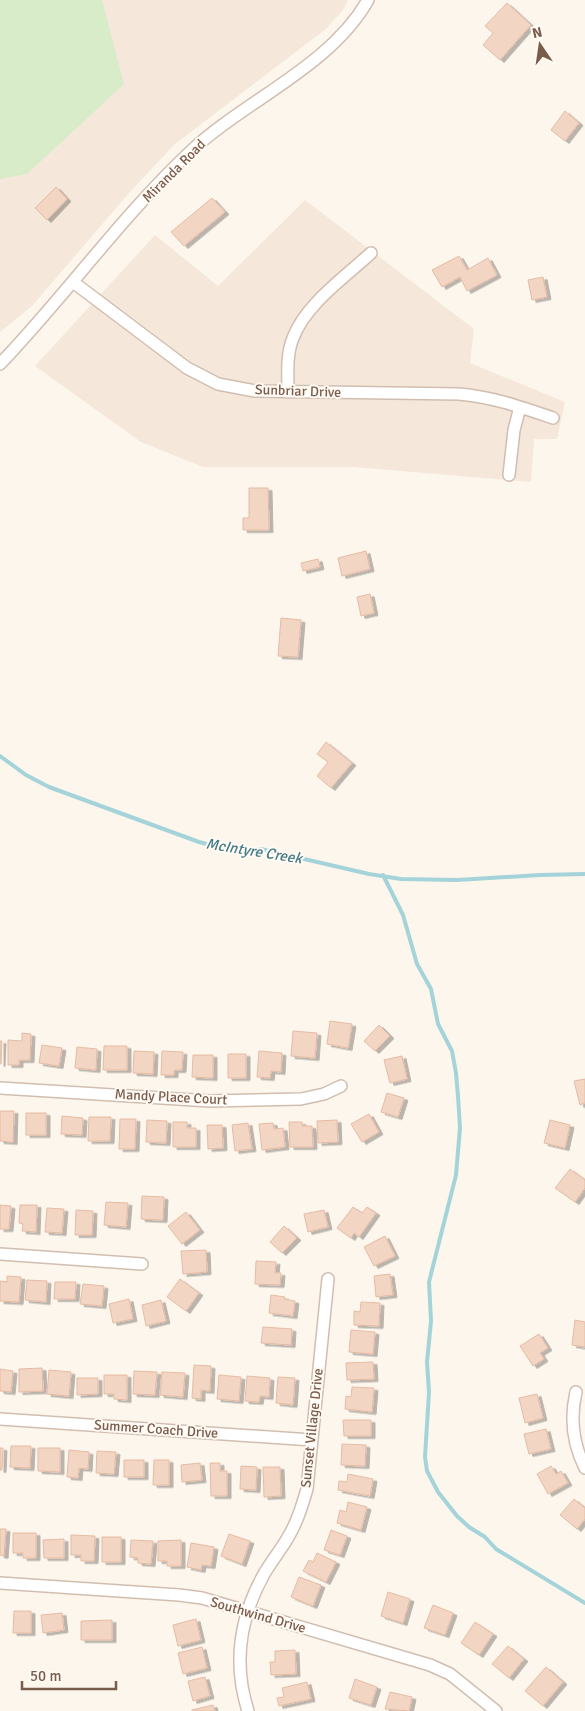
<svg xmlns="http://www.w3.org/2000/svg" width="585" height="1711" viewBox="0 0 585 1711" font-family="Signika,sans-serif">
<style>
.residential{fill:#f5e8da}
.green{fill:#d8ecc9}
.lines{fill:none;stroke-linecap:round;stroke-linejoin:round}
.stream{stroke:#a5d3da;stroke-width:4}
.building{fill:#f3d5c3;stroke:#e6bba3;filter:url(#shadow)}
.street-casing{stroke:#d1beb0;stroke-width:14}
.street{stroke:#fff;stroke-width:11}
.labels{text-anchor:middle;dominant-baseline:central;stroke-width:4;stroke-linejoin:round;paint-order:stroke}
.street-label{font-size:14px;fill:#7a5c4d;stroke:#fffaf3}
.water-label{font-size:15px;font-style:italic;fill:#437c86;stroke:#fffaf3}
</style>
<defs>
<filter id="shadow"><feDropShadow dx="4" dy="2.5" stdDeviation="0" flood-color="#0004"/></filter>
</defs>
<rect width="100%" height="100%" fill="#fdf6ec"/>
<!-- residential -->
<path class="residential" d="M0 0H348L343 10 326 29 175 144 129 193 32 306 0 332Z
M305 200 474 329 470 363 565 402 557 439H534L531 482 354 467H203L141 442 35 366 155 235 218 286Z"/>
<!-- green -->
<path class="green" d="M0 0H102L124 84 27 174 0 179Z"/>
<g class="lines">
<!-- stream -->
<path class="stream" d="M0 756 26 775 49 787 199 842 234 851 261 849 369 874 401 879 457 880 540 875 585 874
M383 875 403 915 417 964 431 989 438 1024 452 1051 456 1073 458 1096 460 1128 456 1175 429 1282 431 1321 427 1362 429 1392 425 1457 427 1471 438 1492 457 1516 469 1527 485 1537 496 1549 585 1603"/>
</g>
<!-- building -->
<path class="building" d="M507 3 531 25 500 60 483 45 493 33 485 26Z
M565 111 579 123 565 141 551 130Z
M56 187 67 199 47 220 35 208Z
M212 198 225 212 184 246 171 232Z
M459 256 467 270 488 258 497 275 467 291 460 277 442 287 432 270Z
M543 277 547 297 532 300 528 280Z
M249 488H268L269 530H243V518H249Z
M366 551 370 569 342 576 338 558Z
M318 559 320 567 303 571 301 563Z
M370 594 374 613 361 616 357 597Z
M281 618 301 620 298 657 278 656Z
M326 742 352 763 331 788 317 776 328 762 317 754Z
M330 1021 352 1024 348 1048 327 1044Z
M379 1025 390 1036 375 1051 364 1041Z
M293 1031 317 1033 315 1058 291 1056Z
M22 1033 31 1034 30 1060H19V1065H8V1040L22 1041Z
M0 1041H2L1 1064H0Z
M42 1045 62 1048 59 1066 39 1063Z
M104 1046H127V1070H103Z
M77 1047 97 1049 96 1070 75 1068Z
M134 1051 154 1052 153 1074 133 1073Z
M162 1051 183 1052 182 1070H174V1075H161Z
M259 1051 282 1053 281 1072 271 1071 270 1078 257 1077Z
M228 1054H246V1078H228Z
M193 1055H213V1078L192 1077Z
M402 1056 407 1079 390 1083 384 1060Z
M585 1079V1103L580 1105 574 1081Z
M387 1093 404 1098 398 1117 381 1112Z
M0 1111H14L13 1142 0 1141Z
M26 1113H46V1135H26Z
M369 1114 379 1132 362 1142 351 1124Z
M62 1116 83 1118 82 1135 61 1134Z
M89 1117H111L110 1141H88Z
M120 1119H136L135 1149H119Z
M147 1120 167 1121 166 1143 146 1142Z
M337 1120 338 1142 318 1143 317 1121Z
M550 1120 570 1125 565 1148 544 1143Z
M173 1122H187V1128H196V1147H173Z
M289 1122H302V1126H312L313 1147H290Z
M248 1123 252 1149 235 1151 232 1125Z
M273 1123 274 1129 283 1128 285 1147 262 1150 259 1124Z
M207 1125H222L223 1148 208 1149Z
M570 1169 585 1180V1188L575 1202 555 1188Z
M142 1196 164 1197 163 1220 141 1219Z
M106 1202 128 1203 126 1227 104 1225Z
M0 1205 11 1206 9 1229H0Z
M20 1205H37L36 1232 22 1231 23 1224 19 1223Z
M353 1207 362 1213 367 1207 376 1213 359 1237 354 1233 351 1238 337 1228Z
M47 1208 64 1209 62 1233 45 1232Z
M76 1210 93 1211 92 1235H75Z
M324 1210 328 1227 308 1232 304 1214Z
M186 1212 200 1230 182 1244 168 1226Z
M284 1226 297 1238 282 1253 270 1242Z
M385 1236 395 1256 374 1266 364 1247Z
M206 1250 207 1272 183 1274 181 1251Z
M256 1261 276 1262 275 1273H281L280 1285 255 1284Z
M390 1274 393 1295 376 1297 374 1276Z
M7 1276 21 1277 19 1302 0 1301V1281L7 1282Z
M180 1279 199 1293 186 1311 167 1297Z
M27 1280 47 1281 46 1302 25 1300Z
M55 1282H76L75 1299H54Z
M83 1284 104 1286 102 1306 80 1304Z
M271 1295 285 1297 284 1299 295 1301 293 1316 269 1313Z
M129 1299 133 1319 113 1323 109 1304Z
M161 1300 166 1321 146 1326 142 1305Z
M361 1302 380 1303 379 1326 354 1325V1311L360 1312Z
M575 1320 585 1322V1347L572 1345Z
M263 1327 292 1329 291 1345 261 1343Z
M351 1330 375 1332 373 1354 349 1352Z
M539 1334 548 1348 540 1353 544 1359 533 1366 520 1346Z
M373 1362 374 1379 347 1380 346 1363Z
M194 1365 211 1366 210 1391 201 1390V1399L192 1398Z
M42 1368 43 1391 19 1392V1369Z
M0 1369 13 1371 11 1392 0 1391Z
M49 1370 71 1372 69 1396 47 1394Z
M134 1371 157 1372 155 1395 133 1394Z
M162 1372 185 1373 183 1397 160 1395Z
M104 1375H127V1400L114 1399V1394H104Z
M219 1375 241 1377 239 1401 217 1399Z
M247 1376 270 1378 269 1397 260 1396 259 1402 245 1401Z
M278 1377 295 1378 293 1405 276 1403Z
M77 1378H98V1394L77 1395Z
M352 1387 374 1388 372 1412 345 1409 346 1396 351 1397Z
M537 1394 543 1418 525 1423 519 1398Z
M343 1420H371V1436H344Z
M546 1429 551 1449 529 1454 524 1434Z
M342 1444 366 1445 365 1466 341 1465Z
M11 1446H31L30 1468 10 1467Z
M0 1448H3L2 1470H0Z
M38 1448H60V1472L38 1471Z
M69 1450 89 1452 88 1469 79 1468 78 1478 67 1477Z
M97 1451 116 1452 114 1474 96 1473Z
M124 1460H144V1477H124Z
M154 1460H169V1485H153Z
M200 1463 202 1480 182 1482 181 1465Z
M210 1463H220V1471H227V1496H211Z
M241 1466 257 1467 256 1490 240 1489Z
M551 1466 556 1474 561 1471 568 1483 548 1494 537 1474Z
M263 1467H280L281 1496 264 1497Z
M348 1474 373 1479 370 1496 338 1490 339 1481 347 1482Z
M574 1499 585 1508V1519L577 1529 560 1515Z
M348 1502 367 1507 361 1530 337 1523 340 1510 346 1512Z
M0 1529H6L4 1556 0 1555Z
M331 1530 347 1536 340 1555 324 1550Z
M13 1533H36V1558H23V1553H13Z
M229 1534 250 1541 242 1564 221 1556Z
M71 1535 95 1536 94 1561H81V1555H71Z
M102 1537H121V1562H102Z
M64 1539V1558H44L43 1540Z
M131 1540 153 1541 151 1564 138 1563V1558L130 1557Z
M181 1540V1566H167V1561H158V1541Z
M191 1543 214 1547 211 1566 202 1565 201 1570 187 1567Z
M317 1553 336 1562 326 1582 303 1571 309 1560 313 1562Z
M299 1577 321 1585 313 1606 291 1597Z
M388 1592 410 1599 403 1623 381 1616Z
M433 1605 453 1613 445 1635 424 1628Z
M14 1611H31V1633H13Z
M62 1613 64 1630 43 1633 41 1615Z
M196 1619 201 1640 178 1646 173 1625Z
M112 1620V1640H81V1621Z
M475 1622 493 1634 479 1655 461 1643Z
M508 1646 524 1659 509 1678 492 1664Z
M202 1647 207 1668 183 1674 178 1653Z
M295 1650 296 1674 271 1675 270 1662H275V1651Z
M546 1667 563 1682 543 1706 525 1691Z
M205 1677 210 1696 193 1701 188 1681Z
M355 1679 377 1687 371 1705 349 1698Z
M307 1682 311 1699 279 1706 277 1698 284 1697 282 1688Z
M390 1692 412 1697 409 1711 385 1709Z
M213 1705 215 1711H192V1710Z"/>
<g class="lines">
<defs>
<path id="street" d="M73 282 187 368 218 384 255 391 459 394C493 397 521 407 553 418
M0 364C66 295 121 217 190 152 245 100 330 67 368 0
M288 392C288 375 286 355 293 338 305 305 345 277 371 253
M509 475 514 430 520 407
M0 1088 210 1101 301 1099 324 1094 341 1086
M0 1254 142 1264
M576 1392C570 1418 573 1444 585 1468
M0 1419 312 1440
M0 1583 179 1595 202 1598 430 1665 450 1674 496 1711
M248 1711C233 1664 240 1617 264 1574 271 1562 280 1551 287 1539 297 1523 302 1506 307 1489L328 1279"/>
</defs>
<!-- street casing -->
<use href="#street" class="street-casing"/>
<!-- street -->
<use href="#street" class="street"/>
</g>
<g class="labels">
<!-- street labels -->
<g class="street-label">
<text transform="translate(174 171) rotate(-45)">Miranda Road</text>
<text transform="translate(298 391) rotate(2)">Sunbriar Drive</text>
<text transform="translate(171 1097) rotate(3)">Mandy Place Court</text>
<text transform="translate(312 1428) rotate(-84)">Sunset Village Drive</text>
<text transform="translate(156 1429) rotate(4)">Summer Coach Drive</text>
<text transform="translate(258 1615) rotate(16)">Southwind Drive</text>
</g>
<!-- water labels -->
<g class="water-label">
<text transform="translate(254 851) rotate(9)">McIntyre Creek</text>
</g>
</g>
<!-- north arrow -->
<g transform="translate(540 45) rotate(347)" stroke="#fffaf3" stroke-width="4" paint-order="stroke">
<path d="M0-4L9 19L0 12L-9 19Z" fill="#7a5c4d"/>
<text y="-8" font-size="14" font-weight="bold" text-anchor="middle" fill="#7a5c4d">N</text>
</g>
<!-- scale -->
<path d="M22 1681v8h94v-8" fill="none" stroke="#7a5c4d" stroke-width="2.5"/>
<text x="30" y="1681" font-size="15" fill="#7a5c4d" stroke="#fffaf3" stroke-width="4" paint-order="stroke">50 m</text>
</svg>
